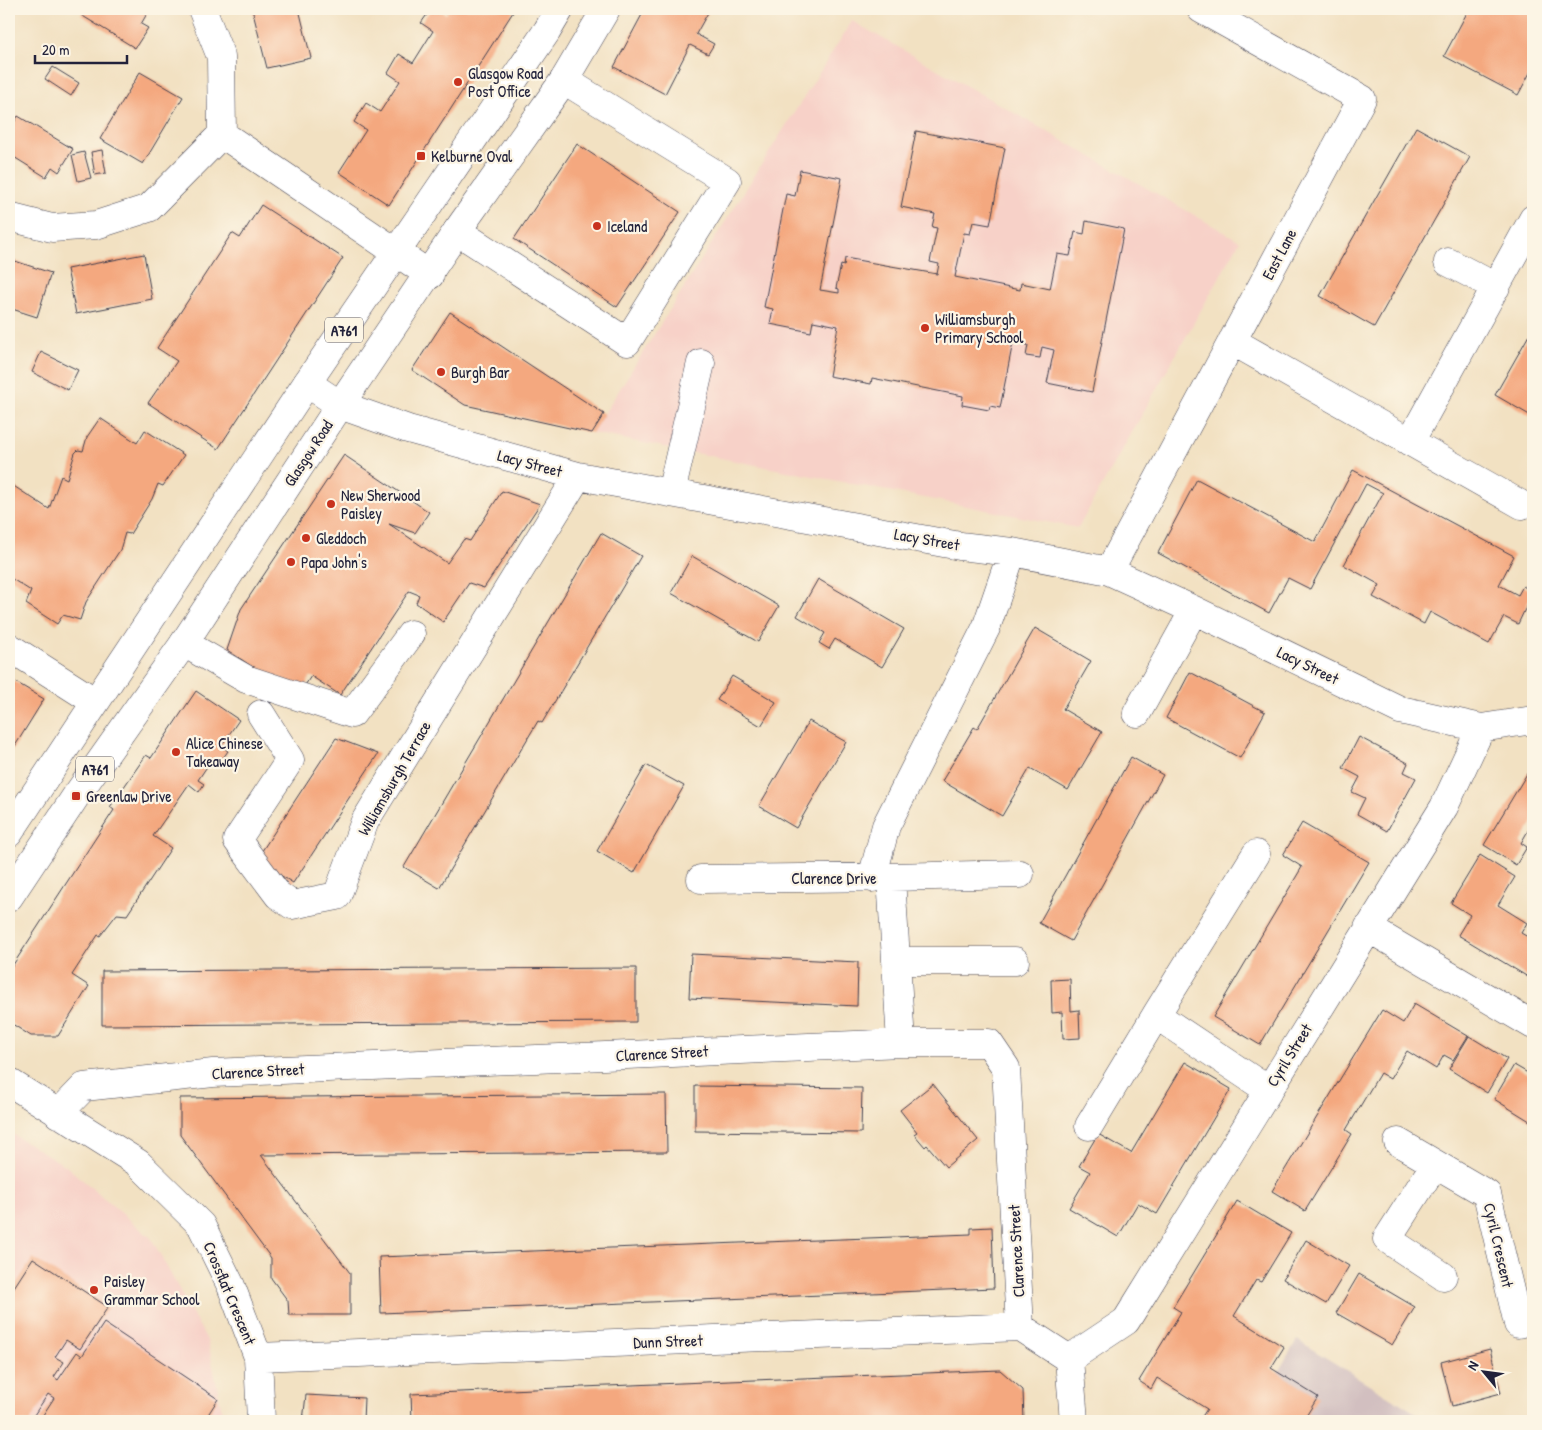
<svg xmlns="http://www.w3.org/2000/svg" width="1542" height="1430" viewBox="0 0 1542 1430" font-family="'Patrick Hand',sans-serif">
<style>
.built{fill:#f7d1c8}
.industrial{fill:#d2bfc0}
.building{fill:#f4a87f}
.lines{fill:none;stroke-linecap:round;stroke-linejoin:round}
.minor-casing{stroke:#413f4f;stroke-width:29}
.major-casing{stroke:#413f4f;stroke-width:29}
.minor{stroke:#fff;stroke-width:28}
.major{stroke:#fff;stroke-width:28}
.poi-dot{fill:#c8321e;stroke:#fcf5e5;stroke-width:2}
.labels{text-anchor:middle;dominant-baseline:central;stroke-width:4.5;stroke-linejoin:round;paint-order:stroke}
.shield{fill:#fcf5e5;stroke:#63616e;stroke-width:1}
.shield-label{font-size:15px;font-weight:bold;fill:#22223b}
.poi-label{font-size:16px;fill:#22223b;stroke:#fcf5e5;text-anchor:start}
.street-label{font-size:16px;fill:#22223b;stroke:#fcf5e5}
</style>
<rect width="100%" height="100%" fill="#fcf5e5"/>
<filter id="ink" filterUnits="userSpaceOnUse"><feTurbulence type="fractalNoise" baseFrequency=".02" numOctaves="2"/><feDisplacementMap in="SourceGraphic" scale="10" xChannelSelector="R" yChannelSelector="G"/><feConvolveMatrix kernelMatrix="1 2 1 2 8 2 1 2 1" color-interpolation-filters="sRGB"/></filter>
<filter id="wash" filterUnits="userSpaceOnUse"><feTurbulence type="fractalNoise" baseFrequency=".0096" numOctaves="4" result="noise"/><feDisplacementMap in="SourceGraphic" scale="20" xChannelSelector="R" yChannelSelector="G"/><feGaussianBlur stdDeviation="1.12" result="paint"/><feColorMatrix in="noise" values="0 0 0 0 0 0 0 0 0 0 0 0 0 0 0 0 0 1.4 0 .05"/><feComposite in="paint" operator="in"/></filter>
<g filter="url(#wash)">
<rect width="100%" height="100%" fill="#f2e1c2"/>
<!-- built -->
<path class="built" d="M852 21 1240 241 1078 528 592 433Z
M9 1132 66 1166 151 1238 208 1342 224 1421H9Z"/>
<!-- industrial -->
<path class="industrial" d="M1297 1340 1429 1421H1249Z"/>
<g id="blocks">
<!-- building -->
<path class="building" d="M85 9H143L148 12 141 24 148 28 135 48 81 15Z
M252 9H299L311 58 267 68Z
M431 9H437L446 14 449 9H515L389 205 339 172 366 130 354 122 366 103 380 112 400 81 388 73 399 54 413 63 433 31 421 23Z
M645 9H710L696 34 714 44 708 54 690 45 665 94 614 67Z
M1469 9H1533V67L1518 95 1444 56Z
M53 67 79 83 71 96 45 79Z
M140 72 183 97 143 164 100 139Z
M18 116 73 149 59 172 52 167 46 177 9 154V131Z
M1416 127 1470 157 1374 327 1320 296Z
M916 131 1005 148 990 225 973 222 970 234 964 233 955 277 1020 290 1021 283 1050 289 1057 254 1070 256 1075 232 1084 234 1086 221 1124 229 1092 392 1047 383 1054 350 1042 347 1040 358 1026 356 1028 345 1013 342 1000 408 990 406 989 410 962 405 963 396 872 378 871 384 829 376 838 326 813 321 811 332 770 324 773 309 764 307 786 194 795 196 800 170 842 178 820 290 839 293V289L836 288 841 265 844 266 845 258 937 274 939 264 930 262 937 228 932 227 935 214 901 207Z
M577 144 680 212 617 307 514 239Z
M102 150 106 173 95 175 91 152Z
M84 152 91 178 78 181 72 155Z
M261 205 343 258 218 449 148 403 177 361 157 348 232 233 240 238Z
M144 254 152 299 76 314 67 269Z
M9 259 51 273 37 317 9 308Z
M450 312 604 414 592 433 465 405 412 370Z
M1533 328V417L1495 395Z
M41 352 78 370 68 390 32 372Z
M100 418 137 443 145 430 184 455 163 486 158 484 152 499 130 534 125 533 120 550 86 602 80 620 63 615 57 624 26 604 31 591 9 577V483L49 509 61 476 67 479 75 453 78 450 83 451 87 437Z
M344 455 429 512 415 533 389 524 447 563 464 539 470 541 502 491 540 504 484 588 469 583 443 622 416 603 419 595 409 591 340 695 311 676 304 687 259 671 227 650 241 609Z
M1353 470 1514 556 1499 585 1518 595 1523 586 1533 592 1518 624 1504 617 1489 644 1430 612 1424 624 1373 597 1380 585 1344 565 1383 493 1366 484 1310 589 1288 578 1269 613 1158 553 1197 479 1315 542Z
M601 533 641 556 542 723 538 721 439 888 404 867Z
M692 556 779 606 758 642 671 593Z
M818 579 904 629 882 667 835 639 829 649 819 643 825 633 797 616Z
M1035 628 1091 661 1063 709 1102 732 1068 790 1030 768 1002 816 942 781 974 727 977 729Z
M1190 672 1265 712 1240 758 1166 718Z
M732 676 776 702 761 726 717 700Z
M9 678 44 699 10 754 9 753Z
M196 691 239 720 221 746 228 751 219 764 212 759 198 780 204 784 199 792 189 784 153 836 171 848 127 915 117 914 100 936 98 935 72 975 89 986 58 1036H31L9 1022V971L114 810 110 807 146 755 151 758Z
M809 721 846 742 796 828 759 806Z
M1359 737 1408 763 1404 772 1416 778 1387 831 1357 814 1365 798 1352 792 1360 777 1343 768Z
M336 738 378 754 293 883 256 860Z
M1131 757 1163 775 1071 941 1039 923Z
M646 765 684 786 634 873 597 851Z
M1528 772 1533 776V822L1521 843 1527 847 1516 865 1484 845Z
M1302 823 1369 862 1260 1045 1213 1017 1302 867 1283 855Z
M1480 855 1515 877 1498 905 1527 923 1521 933 1533 940V980L1458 935 1470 915 1451 903Z
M691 954 858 962 857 1006 689 998Z
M636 968V1022L102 1025V971Z
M1070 979 1071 1011 1079 1010 1080 1038 1063 1039 1062 1012 1052 1013 1051 980Z
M1414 1004 1468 1036 1453 1060 1444 1055 1436 1069 1407 1051 1390 1079 1380 1073 1346 1130 1352 1134 1305 1211 1272 1191 1382 1010 1403 1023Z
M1469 1036 1507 1059 1487 1093 1449 1069Z
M1185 1062 1231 1089 1157 1214 1138 1203 1118 1237 1069 1208 1090 1172 1079 1166 1098 1134 1131 1153Z
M1514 1065 1533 1076V1123L1494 1099Z
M933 1084 978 1140 946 1167 927 1145 925 1147 914 1134 917 1132 900 1110Z
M695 1086 862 1088 861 1133 695 1131Z
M666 1094 667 1152 261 1155 350 1273V1315H289L288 1301 271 1278V1258L180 1135V1098Z
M1237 1201 1291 1233 1261 1282 1256 1280 1234 1316 1284 1347 1271 1368 1318 1397 1303 1421H1199L1207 1409 1157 1378 1151 1389 1139 1381 1181 1312 1173 1307Z
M992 1227 994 1288 381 1313 379 1257 971 1234V1228Z
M1306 1240 1349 1266 1326 1304 1283 1279Z
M33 1258 108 1307 80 1349 66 1340 55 1357 64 1362 54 1377 58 1380 77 1352 82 1356 104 1323 218 1399 204 1421H39L54 1398 48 1394 30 1421H9V1295Z
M1359 1274 1415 1307 1392 1345 1336 1313Z
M1490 1349 1501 1393 1452 1406 1441 1362Z
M1000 1370 1023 1390 1024 1421H412L411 1394Z
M306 1395 364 1398 363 1421H303Z"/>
</g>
</g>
<g filter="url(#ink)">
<use href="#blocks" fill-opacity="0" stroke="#413f4f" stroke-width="1"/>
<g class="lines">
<defs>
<path id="minor" d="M222 134 430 275
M9 217 52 228 96 225 149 208 222 134 221 57 202 9
M457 231 627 342 727 181 564 80
M1448 262 1496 287
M1232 341 1522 505
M307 383 340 405 408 429 578 476 960 546 1012 552 1109 571 1194 610 1400 710 1481 728 1533 720
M1410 442 1533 219
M671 493 701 363
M1109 571 1362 99 1201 9
M184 643 246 679 352 714 411 634
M9 647 94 701
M1137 713 1194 610
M261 714 290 760 237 840 278 895 292 905 337 896 365 821 578 476
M891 877 1020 874
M872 878 886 826 986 628 1012 552
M701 879 891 877 901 1043
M1368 928 1533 1025
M896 961H1015
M1156 1015 1256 854
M9 1082 138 1163 201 1225 231 1286 258 1357 261 1421
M58 1114 84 1087 213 1073 901 1043H989L1006 1068 1020 1327
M1089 1126 1156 1015 1268 1090
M1398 1142 1487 1194 1518 1324 1533 1320
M1435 1164 1387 1239 1443 1276
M258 1357 1020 1327 1069 1359
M1069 1359 1126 1321 1444 807 1481 728
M1069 1359 1074 1421"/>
<path id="major" d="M9 833 307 383 547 31 560 9
M9 897 76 796 184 643 340 405 457 231 564 80 606 9"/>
</defs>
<!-- minor casing -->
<use href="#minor" class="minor-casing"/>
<!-- major casing -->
<use href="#major" class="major-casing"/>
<!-- minor -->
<use href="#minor" class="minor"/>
<!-- major -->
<use href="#major" class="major"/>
</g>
</g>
<!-- markers -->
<g class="poi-dot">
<circle cx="458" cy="82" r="5"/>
<rect x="416" y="151" width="10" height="10" rx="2.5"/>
<circle cx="597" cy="226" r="5"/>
<circle cx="925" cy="328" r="5"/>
<circle cx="441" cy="372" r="5"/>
<circle cx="331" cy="504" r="5"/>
<circle cx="306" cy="538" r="5"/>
<circle cx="291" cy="562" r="5"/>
<circle cx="176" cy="752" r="5"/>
<rect x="71" y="791" width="10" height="10" rx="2.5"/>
<circle cx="94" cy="1290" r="5"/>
</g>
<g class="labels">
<!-- shield labels -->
<g class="shield">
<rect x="325" y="317.5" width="38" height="25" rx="4"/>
<rect x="76" y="756.5" width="38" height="25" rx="4"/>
</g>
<g class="shield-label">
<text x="344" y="330">A761</text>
<text x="95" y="769">A761</text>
</g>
<!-- poi labels -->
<g class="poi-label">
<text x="468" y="73">Glasgow Road<tspan x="468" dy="18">Post Office</tspan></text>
<text x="431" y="156">Kelburne Oval</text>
<text x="607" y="226">Iceland</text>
<text x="935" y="319">Williamsburgh<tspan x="935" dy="18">Primary School</tspan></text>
<text x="451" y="372">Burgh Bar</text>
<text x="341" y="495">New Sherwood<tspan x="341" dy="18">Paisley</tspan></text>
<text x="316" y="538">Gleddoch</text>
<text x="301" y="562">Papa John's</text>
<text x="186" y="743">Alice Chinese<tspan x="186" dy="18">Takeaway</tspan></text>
<text x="86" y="796">Greenlaw Drive</text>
<text x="104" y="1281">Paisley<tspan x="104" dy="18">Grammar School</tspan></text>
</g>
<!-- street labels -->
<g class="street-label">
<text transform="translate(1279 254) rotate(-62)">East Lane</text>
<text transform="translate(308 453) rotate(-57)">Glasgow Road</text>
<text transform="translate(530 463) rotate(15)">Lacy Street</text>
<text transform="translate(927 539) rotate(10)">Lacy Street</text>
<text transform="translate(1308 665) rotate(26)">Lacy Street</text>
<text transform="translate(394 778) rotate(-60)">Williamsburgh Terrace</text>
<text x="834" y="878">Clarence Drive</text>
<text transform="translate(662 1053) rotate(-3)">Clarence Street</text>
<text transform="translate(1289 1055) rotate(-58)">Cyril Street</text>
<text transform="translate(258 1071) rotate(-3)">Clarence Street</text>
<text transform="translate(1499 1245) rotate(77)">Cyril Crescent</text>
<text transform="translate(1016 1251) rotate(-93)">Clarence Street</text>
<text transform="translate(230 1293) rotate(67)">Crossflat Crescent</text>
<text transform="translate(668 1341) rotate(-2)">Dunn Street</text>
</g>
</g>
<!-- margin -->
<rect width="1542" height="1430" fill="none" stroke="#fcf5e5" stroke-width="30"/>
<!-- north arrow -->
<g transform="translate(1484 1372) rotate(299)" stroke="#fcf5e5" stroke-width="4" paint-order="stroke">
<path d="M0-4L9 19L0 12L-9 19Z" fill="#22223b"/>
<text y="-8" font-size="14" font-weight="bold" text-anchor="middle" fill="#22223b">N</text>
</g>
<!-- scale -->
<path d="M35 55v8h92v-8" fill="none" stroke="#22223b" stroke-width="2.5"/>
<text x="42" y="55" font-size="15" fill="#22223b" stroke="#fcf5e5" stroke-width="4" paint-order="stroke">20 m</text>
</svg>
